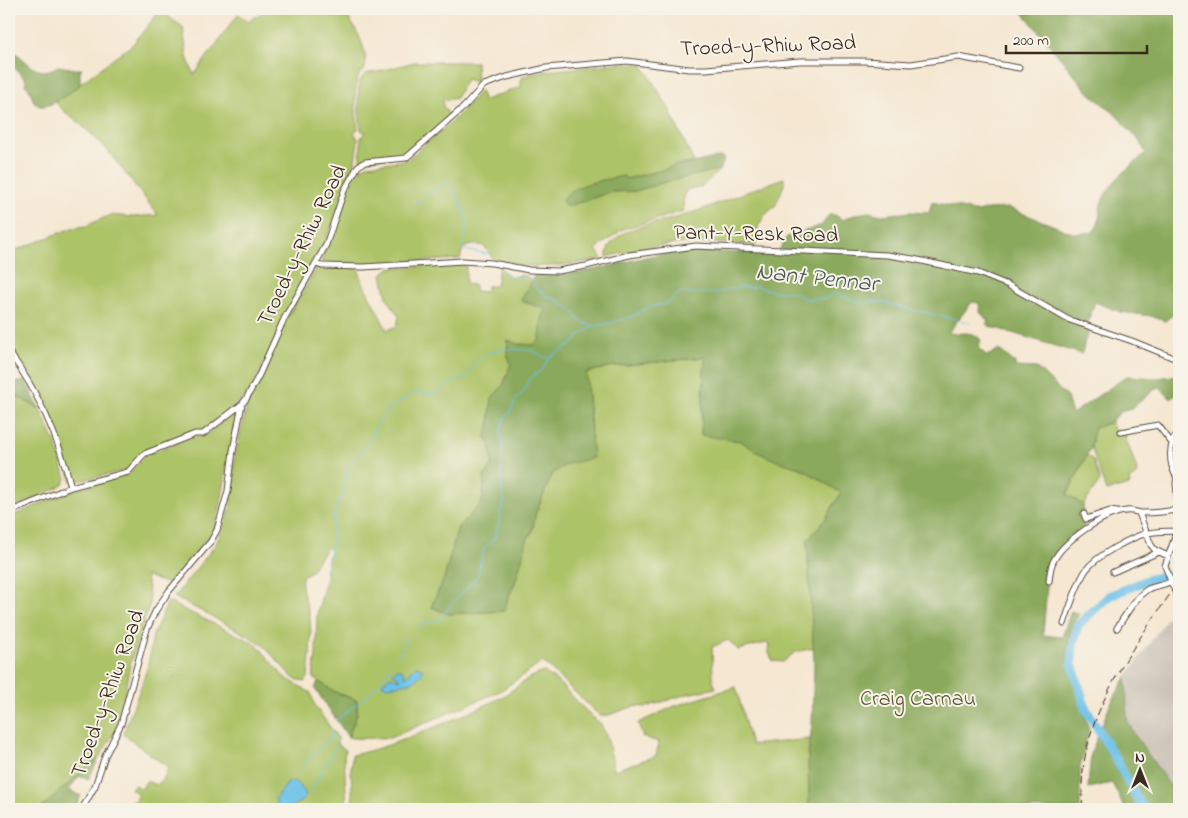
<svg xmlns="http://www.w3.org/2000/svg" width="1188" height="818" viewBox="0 0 1188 818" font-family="'Indie Flower',sans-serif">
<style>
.industrial{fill:#cbc3b8}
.green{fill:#adc368;stroke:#747643}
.forest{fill:#8aa95c;stroke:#626a3d}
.water{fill:#6cc1e8;stroke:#547683}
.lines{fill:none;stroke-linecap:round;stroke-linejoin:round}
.stream{stroke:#6cc1e8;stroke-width:1}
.river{stroke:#6cc1e8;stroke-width:9}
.minor-casing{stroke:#574639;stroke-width:7}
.minor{stroke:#fff;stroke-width:5}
.rail{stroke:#3b2a1e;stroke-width:1;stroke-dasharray:8 4;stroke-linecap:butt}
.labels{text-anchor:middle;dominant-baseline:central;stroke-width:4;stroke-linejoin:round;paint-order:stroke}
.street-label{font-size:22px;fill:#3b2a1e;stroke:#f7f3e8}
.park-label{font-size:22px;fill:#5d5834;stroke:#f7f3e8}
.water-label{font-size:24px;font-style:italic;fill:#4a575b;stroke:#f7f3e8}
</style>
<rect width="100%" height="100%" fill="#f7f3e8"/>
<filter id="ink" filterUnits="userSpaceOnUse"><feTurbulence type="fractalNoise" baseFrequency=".02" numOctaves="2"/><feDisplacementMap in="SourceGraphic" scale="10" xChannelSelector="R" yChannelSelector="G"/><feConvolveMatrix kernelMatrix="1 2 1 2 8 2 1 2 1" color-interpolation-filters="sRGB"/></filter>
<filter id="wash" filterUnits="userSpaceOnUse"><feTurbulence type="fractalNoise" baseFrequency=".0096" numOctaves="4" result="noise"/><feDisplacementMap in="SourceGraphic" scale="20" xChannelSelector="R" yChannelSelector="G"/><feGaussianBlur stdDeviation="1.12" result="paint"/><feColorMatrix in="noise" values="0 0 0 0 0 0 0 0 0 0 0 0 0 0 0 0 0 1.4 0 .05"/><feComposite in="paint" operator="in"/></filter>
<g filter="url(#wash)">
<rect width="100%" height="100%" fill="#f5e7d2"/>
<!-- industrial -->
<path class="industrial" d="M1176 605 1179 609V799L1134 734 1127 720 1125 700 1126 677Z"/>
<!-- green -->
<path class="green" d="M269 9H340C353 19 373 57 363 72H360C352 90 356 110 358 129L354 132 358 139 354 169 324 246 249 393 209 427 147 449 128 470 74 482 71 481 58 436 40 396 9 348V253L72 228 86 226 110 215 133 217 158 215 105 147 75 119 64 111 55 102 132 45 160 11 183 27 187 57 194 75 238 14 248 21Z
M415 62H476L477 81 475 82 466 79 456 98 443 101V106L450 116 408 154 372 159 360 162 361 138 365 132 361 130C360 117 353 82 366 74 370 72 377 73 381 71 392 68 403 65 415 62Z
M621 63 642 64 668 107 694 162 676 165 663 170 626 179 624 176 599 182 580 203 610 192 635 191 662 183 721 169 701 187 686 190 683 202 684 211 623 229 596 249 602 259C568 266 536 269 501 263 484 260 493 236 463 248L460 259 374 264H322V258L337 225 347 188 361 168 367 165 407 160 458 116 480 91 484 100 521 87V81L523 76 548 71Z
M784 178V185L775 206 764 216 758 227 756 245C734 244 712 242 690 243 662 244 634 250 607 257 606 246 615 238 624 233 642 224 663 222 683 216 717 205 749 190 784 178Z
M453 264H466V284L475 285V291L486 292 487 286H496L499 267 511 277 522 275 527 276 532 281 522 301 547 309 542 319 540 339 534 345 517 344 508 340 507 353 511 364 503 386 492 398 489 425 486 437 491 446 492 466 484 477 483 496 481 504 458 527 444 579 431 607 449 614 505 611 507 600 515 583 527 540 532 532 536 512 553 473 567 464 591 429 586 373 608 367 705 357 701 435 741 441 755 451 777 461 800 468 818 478 841 493 826 518 807 541 814 648 795 652 783 662 773 661 768 651 769 645 766 643 738 650 728 640 712 647 713 681 716 688 687 694 646 707 635 706 609 715 600 716 543 662 500 691 390 738C378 737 358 740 348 737L357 714V700L335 692 313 678 316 654 317 614 326 579V568L330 550 327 547 310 572 302 576C300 592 308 604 310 619 312 639 310 658 308 678L304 682 293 678 263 645 247 635 174 597 216 544 222 530 230 511 235 456 247 406 280 332 317 267 358 269 364 285 387 330 397 326 399 316 387 298 382 274 389 268Z
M9 392 40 409 56 444 66 479 64 483 57 488 9 510Z
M235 411 236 417 228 457 224 486 218 518 214 531 168 584 146 576 150 603 130 665 121 712 115 731 99 758 87 767 40 809H9V517L72 491 129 474 145 455 196 436 206 435Z
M1112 422 1114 431 1120 430 1121 433H1124L1137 470 1136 476 1129 479 1130 485 1106 491 1091 447 1094 428Z
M1087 455 1093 460 1100 481 1083 505 1067 495Z
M168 602 248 640 259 647 284 677 311 693 315 706 338 738 337 744 346 750 344 756 347 809H126L131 800 135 802 139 794 131 789 134 785 142 789 146 781 157 785 164 778 169 766 162 763 123 734 142 684 148 665 153 635Z
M544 672 558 682 591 716 601 724 608 740 614 770 656 756 659 742 643 737 638 723 675 706 736 687 751 745 810 739 808 756 809 809H353L351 770 352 755C377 750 401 741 425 731 450 721 474 711 498 699 514 691 527 676 544 672Z"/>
<!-- forest -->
<path class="forest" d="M1020 9H1177L1179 23V310L1165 321 1151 316 1120 312 1095 302 1088 321V336L1085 340 1082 354 989 326 986 324 988 321 980 312 979 303 972 302 948 333C961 335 971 329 981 340L978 348 987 356 998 350 1002 352 1015 363V367L1037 368 1067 397 1072 414 1127 376 1158 378 1179 375V392L1171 399 1159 386 1132 408 1123 410 1112 420V422L1094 428 1091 447 1067 494 1083 505 1084 526 1049 562 1043 635 1062 637 1071 611 1079 614 1073 624 1069 638 1067 661 1089 729 1080 767V809H809L808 756 812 724 814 662 807 541 826 518 841 493 818 478 800 468 777 461 755 451 741 441 701 435 705 357 608 367 586 373 593 458 567 464 553 473 536 512 532 532 527 540 515 583 507 600 505 611 448 614 431 607 444 579 458 527 481 504 483 496 484 477 492 466 491 446 486 437 489 425 492 398 503 386 511 364 507 353 508 340 517 344 534 345 540 339 542 319 546 309 521 301 535 274H570L598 269 650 256 688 251 777 254 787 237 822 225 829 215H835L843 220 856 214 869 212 882 215 910 212 929 213 932 202 979 212 987 209 1009 208 1075 234 1093 232C1103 219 1097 211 1103 199 1112 180 1131 166 1146 153L1140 142 1114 113 1089 93Z
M9 50C28 56 32 81 58 66L75 69H82L80 72V85C70 91 47 113 36 104 31 101 33 90 25 85L26 80 9 62Z
M719 157H722L724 160 721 169 662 183 635 191 610 192 566 207 562 200C573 183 605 180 624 176L626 179 663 170 676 165H684Z
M25 381 40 409 9 392V384Z
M1126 677 1127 720 1134 734 1179 799V809H1125L1112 783 1088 788 1091 753 1109 707Z
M318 681 335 692 357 700V714L348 737 315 689Z
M99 758 88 780 79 776 69 790 81 796 74 809H40L87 767Z"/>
<!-- water -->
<path class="water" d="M416 666 421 668 423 671C420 676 417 680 411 682 406 684 386 687 383 685V682L391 676 400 680V678L393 673 396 669H402L406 677Z
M295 781 305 792 306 797C298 805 287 809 276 809L275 806 277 804 275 798 289 782Z"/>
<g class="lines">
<!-- stream -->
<path class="stream" d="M414 202H419L448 181 458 197 468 222 463 248 465 250 487 254
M499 267 511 277 527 276C534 284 542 297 553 298L571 309 580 321 594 326
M326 568 332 543 333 519 336 507 344 492 347 469 372 438 374 429 390 407 418 392 436 395 447 385 468 376C479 352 497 347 521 350 525 350 530 350 533 351 539 353 541 357 548 358
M416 628C423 623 434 622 442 618L448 608 477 577 484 549 496 536 501 511 504 503 501 480 503 445 500 431 505 418 511 411 516 399 523 392 530 378 542 370 550 357 571 345 582 333 594 326H599L631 317 649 307 666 304 679 293H715L740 287 750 288 755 286 776 292H793L806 299H825L835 293 864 304 876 301 970 323
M399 656 406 638
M336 720 366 697 382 681 392 665
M302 769 312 755 319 750 324 742 330 740 333 731
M311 795C315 777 337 753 338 738"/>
<!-- river -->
<path class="river" d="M1143 809 1116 759 1086 709 1072 664 1073 646 1078 625 1109 596 1150 579 1179 574"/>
</g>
</g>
<g filter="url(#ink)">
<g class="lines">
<defs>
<path id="minor" d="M316 264 322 266 363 267 463 261 492 263 529 270 558 271 586 266 629 255 696 246 887 255 913 259 978 273 1008 285 1067 319 1132 341 1179 360
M9 352C38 392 59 439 71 487
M1179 431C1168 444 1168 463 1177 478L1176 483 1179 517 1177 531 1165 566 1179 601
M1121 432 1158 425 1171 442
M9 512 71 487 128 472 144 454 195 434H203L242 404
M1139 513 1151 545 1155 550 1168 556
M1084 514 1086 519 1110 511 1117 512
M1113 572 1159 552
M1049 581C1050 575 1050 568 1053 562 1062 542 1104 513 1126 511 1131 510 1136 512 1141 513 1154 513 1167 512 1179 509
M1064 624C1070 606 1076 586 1086 570 1096 556 1131 537 1148 533 1158 531 1168 531 1179 531
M1117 628C1126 615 1135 597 1148 589 1156 585 1164 586 1171 581
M82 809 95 786 105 756 121 724 147 629 156 610 169 591 211 541 217 530 228 491 233 451 242 404 246 399 259 375 284 319 326 245 344 191 358 166 365 162 406 158 464 107 484 85 507 77 546 68 627 61 689 69H706L800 61H864L911 64 958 57 1019 68"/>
</defs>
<!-- minor casing -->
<use href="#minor" class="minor-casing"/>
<!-- minor -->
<use href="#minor" class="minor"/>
<!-- rail -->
<path class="rail" d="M1083 809C1073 722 1133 649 1179 581"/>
</g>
</g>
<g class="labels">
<!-- street labels -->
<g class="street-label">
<text transform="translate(768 47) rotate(-2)">Troed-y-Rhiw Road</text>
<text transform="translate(756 235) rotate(1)">Pant-Y-Resk Road</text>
<text transform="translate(303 246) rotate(-64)">Troed-y-Rhiw Road</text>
<text transform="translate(109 694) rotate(-70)">Troed-y-Rhiw Road</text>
</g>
<!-- park labels -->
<g class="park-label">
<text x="918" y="700">Craig Carnau</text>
</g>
<!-- water labels -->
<g class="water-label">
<text transform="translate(817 279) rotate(6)">Nant Pennar</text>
</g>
</g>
<!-- margin -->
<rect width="1188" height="818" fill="none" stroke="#f7f3e8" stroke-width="30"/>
<!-- north arrow -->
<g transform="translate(1140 770)" stroke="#f7f3e8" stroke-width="4" paint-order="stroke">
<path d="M0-4L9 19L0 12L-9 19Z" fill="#3b2a1e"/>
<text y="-8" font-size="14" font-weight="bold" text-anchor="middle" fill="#3b2a1e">N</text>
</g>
<!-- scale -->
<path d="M1006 45v8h141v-8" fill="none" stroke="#3b2a1e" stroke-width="2.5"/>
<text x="1013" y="45" font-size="15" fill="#3b2a1e" stroke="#f7f3e8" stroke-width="4" paint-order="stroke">200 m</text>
</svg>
